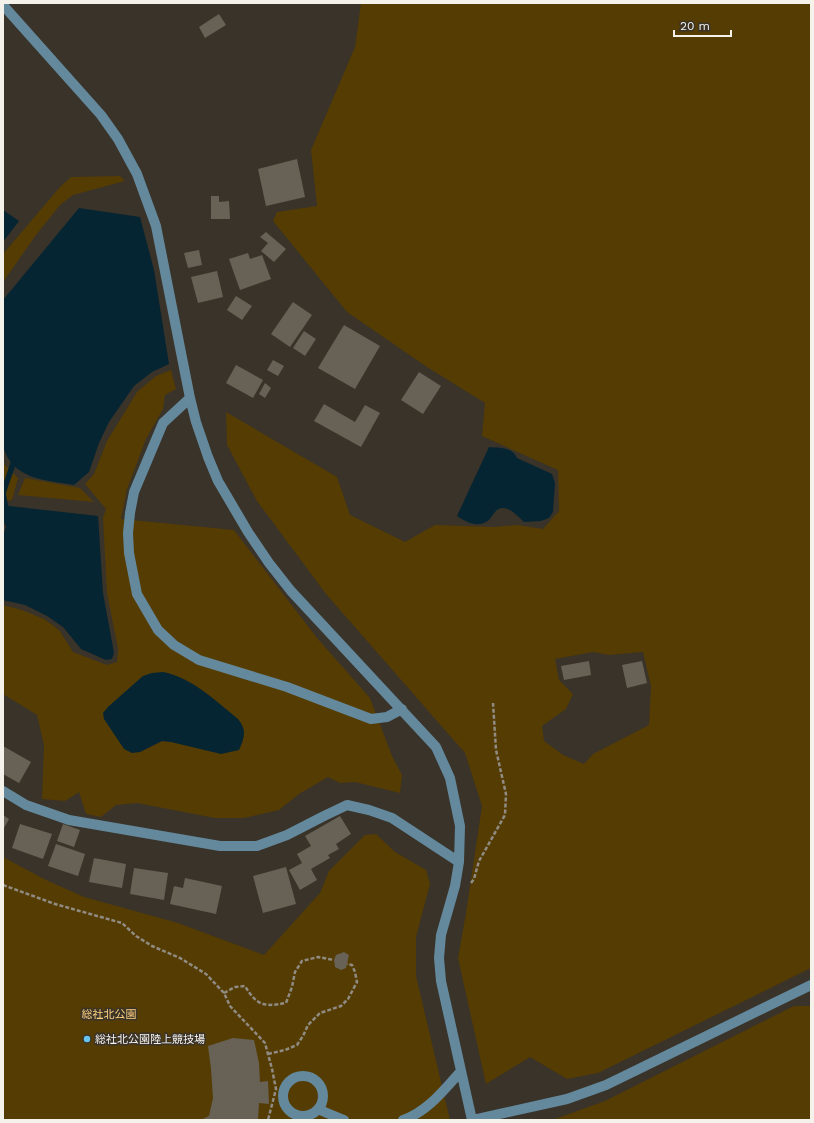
<svg xmlns="http://www.w3.org/2000/svg" width="814" height="1123" viewBox="0 0 814 1123" font-family="'Work Sans','Noto Sans JP',sans-serif">
<style>
.green{fill:#553c03;fill-rule:evenodd}
.water{fill:#052533}
.lines{fill:none;stroke-linecap:round;stroke-linejoin:round}
.stream{stroke:#052533;stroke-width:5.5}
.building{fill:#686156}
.path{stroke:#908b83;stroke-width:2.5;stroke-dasharray:4 2;stroke-linecap:butt}
.minor{stroke:#64899c;stroke-width:10}
.poi-dot{fill:#66c4ef;stroke:#393329;stroke-width:1.5}
.labels{text-anchor:middle;dominant-baseline:central;stroke-width:3;stroke-linejoin:round;paint-order:stroke}
.park-label{font-size:11px;fill:#fed07e;stroke:#393329}
.poi-label{font-size:11px;fill:#f5f1eb;stroke:#393329;text-anchor:start}
</style>
<rect width="100%" height="100%" fill="#393329"/>
<!-- green -->
<path class="green" d="M361 3H811V968L598 1073 567 1079 530 1057 486 1084 458 958 466 913 482 806 465 753 326 594 257 501 227 445 226 412 337 477 350 515 405 542 435 525 494 527 517 525 543 529 559 511 558 470 482 436 485 403 427 367 347 312 273 221 277 212 317 206 311 150 355 47ZM593 652 609 655 643 652 651 686 649 725 593 754 584 764 563 755 544 741 542 726 566 709 573 694 559 680 555 659Z
M120 176 125 181 73 195 60 205 36 235 3 282V254L60 187 71 177Z
M171 370 176 389 165 395 163 409 146 439 127 489 121 519 234 530 317 638 370 698 392 756 402 775 400 793 355 782 340 783 328 777 299 794 279 810 244 818H215L137 803 116 805 101 817 86 814 79 792 65 801 42 799 44 745 37 715 3 694V605L22 610 44 619 59 630 73 652 107 665 117 662 118 649 107 593 103 518 106 509 85 484 94 474 107 441 137 392 156 376ZM152 673 171 742 162 741 140 752 108 707 143 676Z
M3 463 18 478 12 500 3 502Z
M25 478 80 488 94 502 18 495Z
M376 834 395 852 426 870 430 884 416 937V976L450 1120H3V857L44 879 84 897 178 923 264 955 320 893 329 871 365 835Z
M794 1006H811V1120H552L605 1101Z"/>
<!-- water -->
<path class="water" d="M79 208 140 217 154 270 169 364 152 372 134 386 109 422 99 443 89 472 74 485C46 480 12 480 3 446V300Z
M3 210 19 221 3 242Z
M489 447C500 448 512 447 517 458L552 474 555 483 553 512 549 518 541 521 524 522C518 517 511 508 503 508 495 508 493 516 489 520 478 529 466 522 457 516Z
M9 506 98 516 103 593 114 653 112 659 106 660 81 649 63 627 47 616 25 605 3 600V536L6 527 3 520V507Z
M163 672C193 678 214 700 237 718 247 729 245 737 239 750L221 754 171 742 162 741 140 752 132 753 124 749 104 719 103 713 108 707 143 676 152 673Z"/>
<g class="lines">
<!-- stream -->
<path class="stream" d="M7 514 3 493 15 458"/>
</g>
<!-- building -->
<path class="building" d="M219 14 226 25 205 38 199 27Z
M297 159 305 197 266 206 258 169Z
M211 196H219V202L229 201 230 219H211Z
M266 232 286 249 274 262 261 251 268 243 260 237Z
M199 250 202 265 188 268 184 253Z
M248 253 250 259 262 255 271 279 240 290 229 259Z
M217 271 223 297 198 303 191 277Z
M236 296 252 306 242 320 227 310Z
M293 302 312 315 290 347 271 334Z
M344 325 380 346 355 389 318 368Z
M304 331 316 339 305 356 293 348Z
M273 360 284 366 278 376 267 370Z
M236 365 263 380 253 398 226 383Z
M419 372 441 386 423 414 401 400Z
M265 383 271 388 265 398 259 394Z
M324 404 355 422 365 405 380 413 361 447 314 421Z
M589 661 591 675 564 680 561 666Z
M642 661 647 683 627 688 622 665Z
M3 746 31 762 19 783 3 774Z
M3 815 9 819 3 830Z
M340 816 351 834 336 844 339 849 328 855 330 858 311 869 317 880 300 890 289 870 302 863 297 854 311 846 305 836Z
M20 824 52 834 43 859 12 848Z
M63 824 80 830 74 847 57 841Z
M56 844 85 854 78 876 48 866Z
M94 858 126 864 122 888 89 882Z
M286 867 296 904 263 913 253 876Z
M134 868 168 873 164 900 130 894Z
M185 878 222 886 216 914 170 904 174 886 183 888Z
M344 952 349 955 346 968 341 970 335 967 334 960 336 955Z
M233 1038 254 1040 259 1063 260 1082 268 1081 269 1104 259 1103 258 1120H201L209 1116 213 1098 211 1069 208 1046Z"/>
<g class="lines">
<!-- path -->
<path class="path" d="M471 883 474 879 479 861 505 815 506 794 496 750 493 703
M3 885 55 904 122 923 136 936 152 946 180 958 206 974 224 993 230 1006 265 1043 272 1069 276 1089 268 1120
M224 993 235 987 245 986C257 1006 264 1007 286 1003L292 987 295 972 302 961 318 957 334 960
M268 1054 285 1050 297 1045 303 1036 308 1025 320 1013 341 1006 348 999 357 982 355 972 352 965 347 964"/>
<!-- minor -->
<path class="minor" d="M3 5 101 115 118 139 137 174 156 226 190 398 196 422 208 457 218 481 248 532 269 563 291 591 436 747 450 778 460 826 459 862 455 886 441 935 439 958 441 981 472 1120
M190 398 163 423 134 492 130 513 128 533 129 553 137 594 158 630 174 645 199 660 287 687 371 719 387 717 402 709
M3 791 26 805 69 820 220 846H257L287 835 324 816 347 805 369 810 392 818 459 862
M283 1096a20 20 0 1 1 40 0a20 20 0 1 1-40 0Z
M318 1109 327 1113 344 1120
M403 1120C427 1112 444 1090 461 1071
M473 1120 567 1099 606 1085 811 985"/>
</g>
<!-- markers -->
<circle class="poi-dot" cx="87" cy="1039" r="4"/>
<g class="labels">
<!-- park labels -->
<g class="park-label">
<text x="109" y="1014">総社北公園</text>
</g>
<!-- poi labels -->
<g class="poi-label">
<text x="95" y="1039">総社北公園陸上競技場</text>
</g>
</g>
<!-- border -->
<rect width="814" height="1123" fill="none" stroke="#f5f1eb" stroke-width="8"/>
<!-- scale -->
<path d="M674 30v6h57v-6" fill="none" stroke="#f5f1eb" stroke-width="2"/>
<text x="680" y="30" font-size="12" fill="#f5f1eb" stroke="#393329" stroke-width="3" paint-order="stroke">20 m</text>
</svg>
